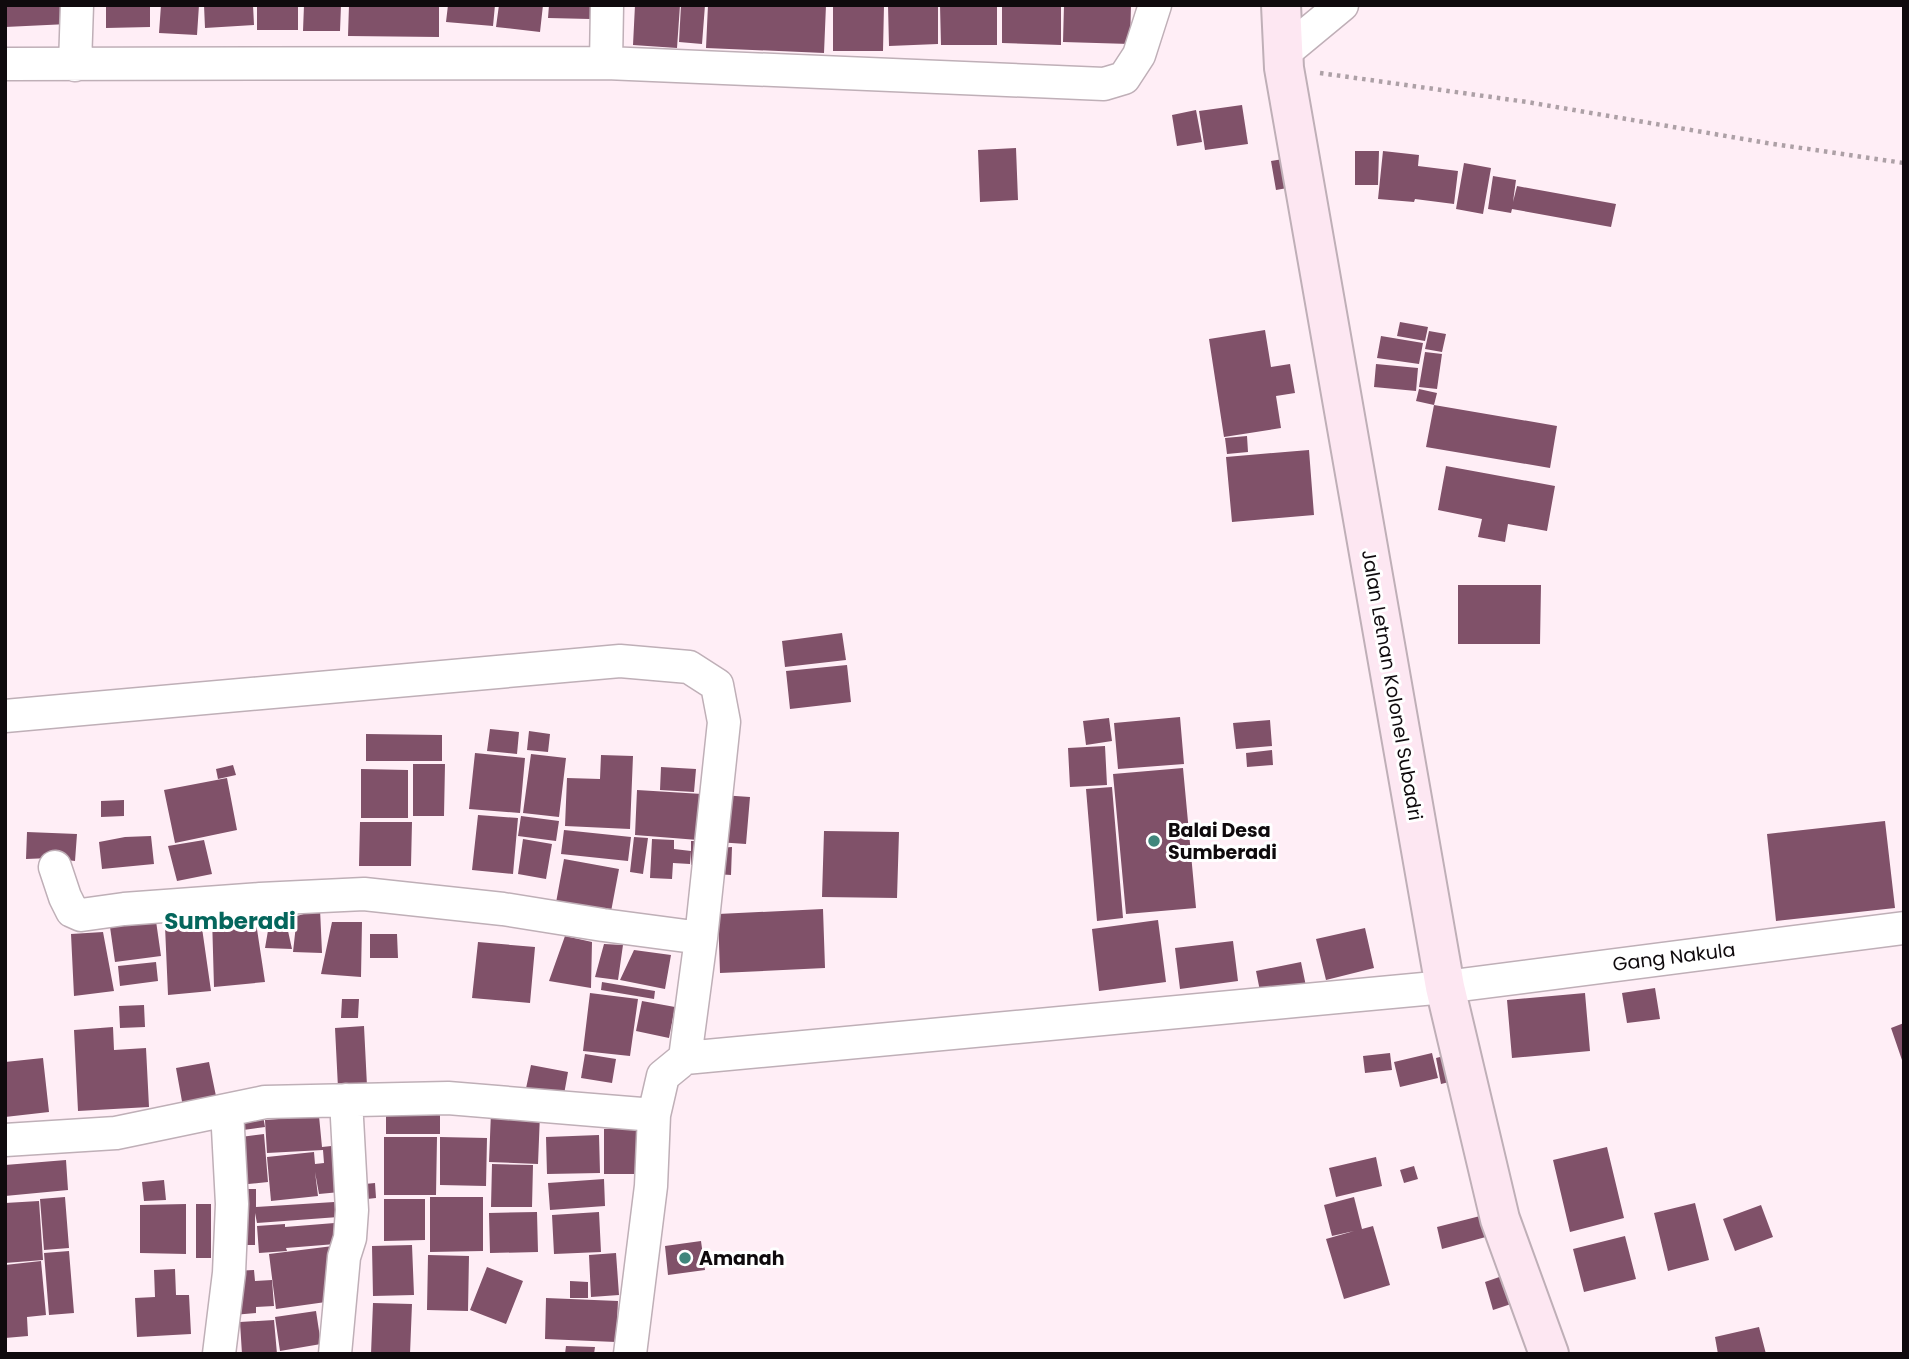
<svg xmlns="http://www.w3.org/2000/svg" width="1909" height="1359" viewBox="0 0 1909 1359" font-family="Poppins,sans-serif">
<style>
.building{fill:#805169}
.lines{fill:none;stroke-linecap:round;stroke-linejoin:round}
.street-casing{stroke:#bfafb7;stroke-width:35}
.secondary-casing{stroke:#bfafb7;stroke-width:42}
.path{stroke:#ada0a6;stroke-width:4.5;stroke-dasharray:3.5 5;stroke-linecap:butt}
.street{stroke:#fff;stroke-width:32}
.secondary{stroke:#fde7f2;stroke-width:38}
.poi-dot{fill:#40867c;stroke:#fff;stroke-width:2.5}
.labels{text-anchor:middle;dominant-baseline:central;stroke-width:6;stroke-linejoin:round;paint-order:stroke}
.street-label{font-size:19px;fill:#0f0a0d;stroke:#fff}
.poi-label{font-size:19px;font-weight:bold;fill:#0f0a0d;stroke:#fff;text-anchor:start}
.quarter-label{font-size:23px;font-weight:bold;fill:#04665c;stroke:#fff}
</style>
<rect width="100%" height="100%" fill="#ffeef6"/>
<!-- building -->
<path class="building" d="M5 5H67L68 24 5 27Z
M106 5H150V27L106 28Z
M161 5H199L197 35 159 33Z
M204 5H253L254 25 205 28Z
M257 5H298V30H257Z
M304 5H341L340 31H303Z
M349 5H439V37L348 36Z
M448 5H495L493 26 446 22Z
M499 5H543L540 32 496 27Z
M549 5H590V19L548 18Z
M635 5H680L677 48 633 45Z
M681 5H705L702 44 679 42Z
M708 5H826L824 53 706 48Z
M833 5H884L883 51H833Z
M888 5H938V44L889 46Z
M940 5H997V45H941Z
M1002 5H1061V45L1002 43Z
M1064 5H1131L1130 44 1063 42Z
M1242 105 1248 144 1205 150 1199 111Z
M1196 110 1202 142 1177 146 1172 115Z
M1016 148 1018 200 980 202 978 150Z
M1355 151H1379L1378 185H1355Z
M1383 151 1419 155 1418 166 1458 171 1454 204 1415 199 1414 202 1378 199Z
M1289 158 1293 187 1276 190 1271 161Z
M1464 163 1491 168 1483 214 1456 209Z
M1493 176 1516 180 1513 202 1517 186 1616 204 1611 227 1512 209 1511 213 1488 209Z
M1400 322 1428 327 1425 341 1397 336Z
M1265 330 1271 367 1290 364 1295 393 1276 396 1281 428 1224 437 1209 339Z
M1429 331 1446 334 1442 352 1425 349Z
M1381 336 1423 343 1419 364 1377 358Z
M1425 352 1442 354 1437 389 1419 387Z
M1376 364 1418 368 1416 391 1374 387Z
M1419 389 1437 393 1434 405 1416 401Z
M1434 405 1557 426 1550 468 1426 447Z
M1247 436 1248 452 1227 454 1225 438Z
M1309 450 1314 515 1232 522 1226 457Z
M1446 466 1555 486 1547 531 1508 524 1505 542 1478 537 1482 519 1438 510Z
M1458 585H1541L1540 644H1458Z
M842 633 846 660 785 667 782 641Z
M847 665 851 702 790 709 786 671Z
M1180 717 1184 764 1118 769 1114 723Z
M1109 718 1112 741 1086 745 1083 721Z
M1270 720 1272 746 1236 749 1233 723Z
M490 729 519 732 517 754 487 751Z
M529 731 550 734 548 752 527 750Z
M366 734 442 735V761H366Z
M1105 746 1107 785 1070 787 1068 748Z
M1272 750 1273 765 1247 767 1246 753Z
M475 753 525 758 520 813 469 809Z
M531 754 566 758 559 817 523 813Z
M601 755 633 756 630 829 565 826 567 778 600 779Z
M413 764H445L444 816H413Z
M233 765 236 775 218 779 216 769Z
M661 767 696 769 694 792 660 790Z
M1183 768 1196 908 1126 914 1113 774Z
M361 769 408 770V818H361Z
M227 778 237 830 175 843 164 790Z
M1112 787 1123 918 1097 921 1086 789Z
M637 790 702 794 698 840 635 835Z
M721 795 750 797 746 844 717 842Z
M124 800V816L101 817V801Z
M478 815 518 818 513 874 472 870Z
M521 816 559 821 556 841 518 836Z
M1885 821 1895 908 1776 921 1767 834Z
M360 822H412L411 866H359Z
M564 830 631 837 628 861 561 854Z
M824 831 899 832 897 898 822 897Z
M27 832 77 834 75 861 50 858 26 859Z
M151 836 154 864 102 869 99 842 125 837Z
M634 837 648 838 643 874 630 872Z
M523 839 552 844 546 879 518 874Z
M652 839 674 840V849L691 851 690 864 673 863 672 879 650 878Z
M204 840 212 874 177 881 168 846Z
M691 841H705V865H691Z
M732 847 731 875 715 874 716 848Z
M564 859 619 869 610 917 555 908Z
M320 909 322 953 293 952 297 916Z
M823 909 825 968 720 973 718 914Z
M155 914 161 956 115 962 109 920Z
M255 916 265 982 214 987 212 917Z
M270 919 286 922 292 949 265 948Z
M1158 920 1166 982 1099 991 1092 929Z
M201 921 211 991 168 995 165 926Z
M332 922H362L361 977 321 974Z
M1365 928 1374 968 1326 980 1316 939Z
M103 932 114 991 74 996 71 934Z
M370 934H397L398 958H370Z
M565 936 592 942 591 988 549 981Z
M1233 941 1238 981 1180 989 1175 948Z
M478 942 535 947 530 1003 472 998Z
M604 944 623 945 618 980 595 977Z
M634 950 671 955 665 989 620 980Z
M156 962 158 981 120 986 118 966Z
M1301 962 1307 991 1262 1001 1256 971Z
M602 982 655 991 654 999 601 990Z
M1655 988 1660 1019 1627 1023 1622 993Z
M590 993 638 999 630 1056 583 1051Z
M1585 993 1590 1051 1512 1058 1507 1000Z
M342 999H359L358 1018H341Z
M642 1001 675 1007 669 1038 636 1031Z
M144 1005 145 1027 120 1028 119 1006Z
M1904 1023V1063H1903L1891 1028Z
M364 1026 367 1086 338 1088 335 1028Z
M113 1027 114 1050 146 1048 149 1107 78 1111 74 1030Z
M1390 1053 1392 1070 1365 1073 1363 1056Z
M1432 1053 1438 1078 1400 1087 1394 1062Z
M585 1054 616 1059 612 1083 581 1078Z
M1448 1055 1453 1081 1441 1084 1436 1058Z
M43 1058 49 1112 5 1117V1062Z
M209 1062 217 1101 183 1107 176 1068Z
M531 1065 568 1072 563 1100 525 1093Z
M440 1106V1134H386V1107Z
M491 1112 540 1114 538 1164 489 1162Z
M263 1116 265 1127 236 1131 234 1120Z
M319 1116 322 1147 341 1145 340 1192 319 1194 315 1172 318 1196 271 1201 267 1157 314 1152 315 1164 324 1163 323 1150 267 1153 265 1120Z
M637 1128V1174H604V1129Z
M264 1134 268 1182 238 1185 233 1138Z
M599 1135 600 1173 547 1174 546 1137Z
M384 1137H437L436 1195H384Z
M440 1137 487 1138 486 1186 440 1185Z
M1607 1147 1624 1218 1570 1232 1553 1160Z
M1376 1157 1382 1186 1336 1197 1329 1168Z
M66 1160 68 1190 5 1196V1165Z
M492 1164 533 1165 532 1207H491Z
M1414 1166 1418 1179 1404 1183 1400 1170Z
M604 1179 605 1206 550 1210 548 1183Z
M164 1180 166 1200 144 1201 142 1182Z
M375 1183 376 1198 367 1199 365 1184Z
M234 1189H256V1207L350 1201 352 1216 257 1223 255 1213V1245H234Z
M65 1197 69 1248 44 1250 40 1199Z
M430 1197H483V1251L430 1252Z
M1354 1197 1362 1229 1373 1226 1390 1285 1344 1299 1326 1239 1354 1231 1332 1236 1324 1205Z
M384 1199H425V1240L384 1241Z
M39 1201 43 1260 5 1263V1203Z
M1695 1203 1709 1260 1668 1271 1654 1213Z
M186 1204V1254L140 1253V1205Z
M196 1204H211V1258H196Z
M1761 1205 1773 1237 1735 1251 1723 1219Z
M537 1212 538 1252 490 1253 489 1213Z
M599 1212 601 1252 554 1254 552 1215Z
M1488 1214 1493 1235 1442 1249 1437 1227Z
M347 1222 348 1243 286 1248 287 1251 259 1253 257 1226 285 1224V1227Z
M1625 1236 1636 1279 1584 1292 1573 1249Z
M701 1241 705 1270 668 1275 665 1246Z
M412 1245 414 1295 373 1296 372 1246Z
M333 1246 340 1300 276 1309 269 1254Z
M69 1251 74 1313 49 1315 44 1253Z
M616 1253 619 1295 591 1297 589 1255Z
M428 1255 469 1256 468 1311 427 1310Z
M41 1261 46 1315 27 1317 28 1336 5 1338V1265Z
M487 1267 523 1281 506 1324 470 1310Z
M175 1269 176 1295H189L191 1334 137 1337 135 1298 155 1297 154 1270Z
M254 1270 255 1281 272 1280 274 1306 256 1307V1313L233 1315 232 1271Z
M1505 1275 1514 1303 1493 1310 1485 1282Z
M570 1281 588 1282V1298H570Z
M546 1298 618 1301 616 1342 545 1339Z
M373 1303 412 1304 410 1354H371Z
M316 1311 321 1344 280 1351 275 1317Z
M274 1320 277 1354H242L240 1322Z
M1759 1327 1766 1354H1718L1715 1337Z
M566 1346 595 1347 594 1354H565Z"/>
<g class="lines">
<defs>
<path id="street" d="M1284 53 1342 5
M606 63 607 5
M5 64 606 63 1104 84 1124 78 1139 55 1155 5
M75 65 77 5
M5 716 620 661 689 667 717 685 724 722 701 938 685 1058
M55 867 65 897 72 911 81 915 124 909 260 899 364 894 503 909 603 925 701 938
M5 1140 116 1133 265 1102 448 1098 654 1115
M219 1354 229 1273 232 1204 227 1110
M335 1354 344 1257 350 1238 352 1210 346 1100
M630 1354 651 1186 654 1115 663 1076 685 1058 1445 987 1904 928"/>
<path id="secondary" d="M1281 5 1284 68 1445 987 1500 1219 1549 1354"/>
</defs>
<!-- street casing -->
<use href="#street" class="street-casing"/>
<!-- secondary casing -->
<use href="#secondary" class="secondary-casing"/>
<!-- path -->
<path class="path" d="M1320 73 1527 102 1767 143 1904 163"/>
<!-- street -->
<use href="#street" class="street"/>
<!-- secondary -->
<use href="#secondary" class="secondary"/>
</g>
<!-- markers -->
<g class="poi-dot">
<circle cx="1154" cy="841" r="7"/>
<circle cx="685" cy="1258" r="7"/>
</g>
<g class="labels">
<!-- street labels -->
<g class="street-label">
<text transform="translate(1392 685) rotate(80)">Jalan Letnan Kolonel Subadri</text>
<text transform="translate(1674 957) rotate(-7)">Gang Nakula</text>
</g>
<!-- poi labels -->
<g class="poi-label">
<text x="1168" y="830">Balai Desa<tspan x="1168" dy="22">Sumberadi</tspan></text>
<text x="699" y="1258">Amanah</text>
</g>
<!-- quarter labels -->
<g class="quarter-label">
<text x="230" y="921">Sumberadi</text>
</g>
</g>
<!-- border -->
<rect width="1909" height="1359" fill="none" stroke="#0f0a0d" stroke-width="14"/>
</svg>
